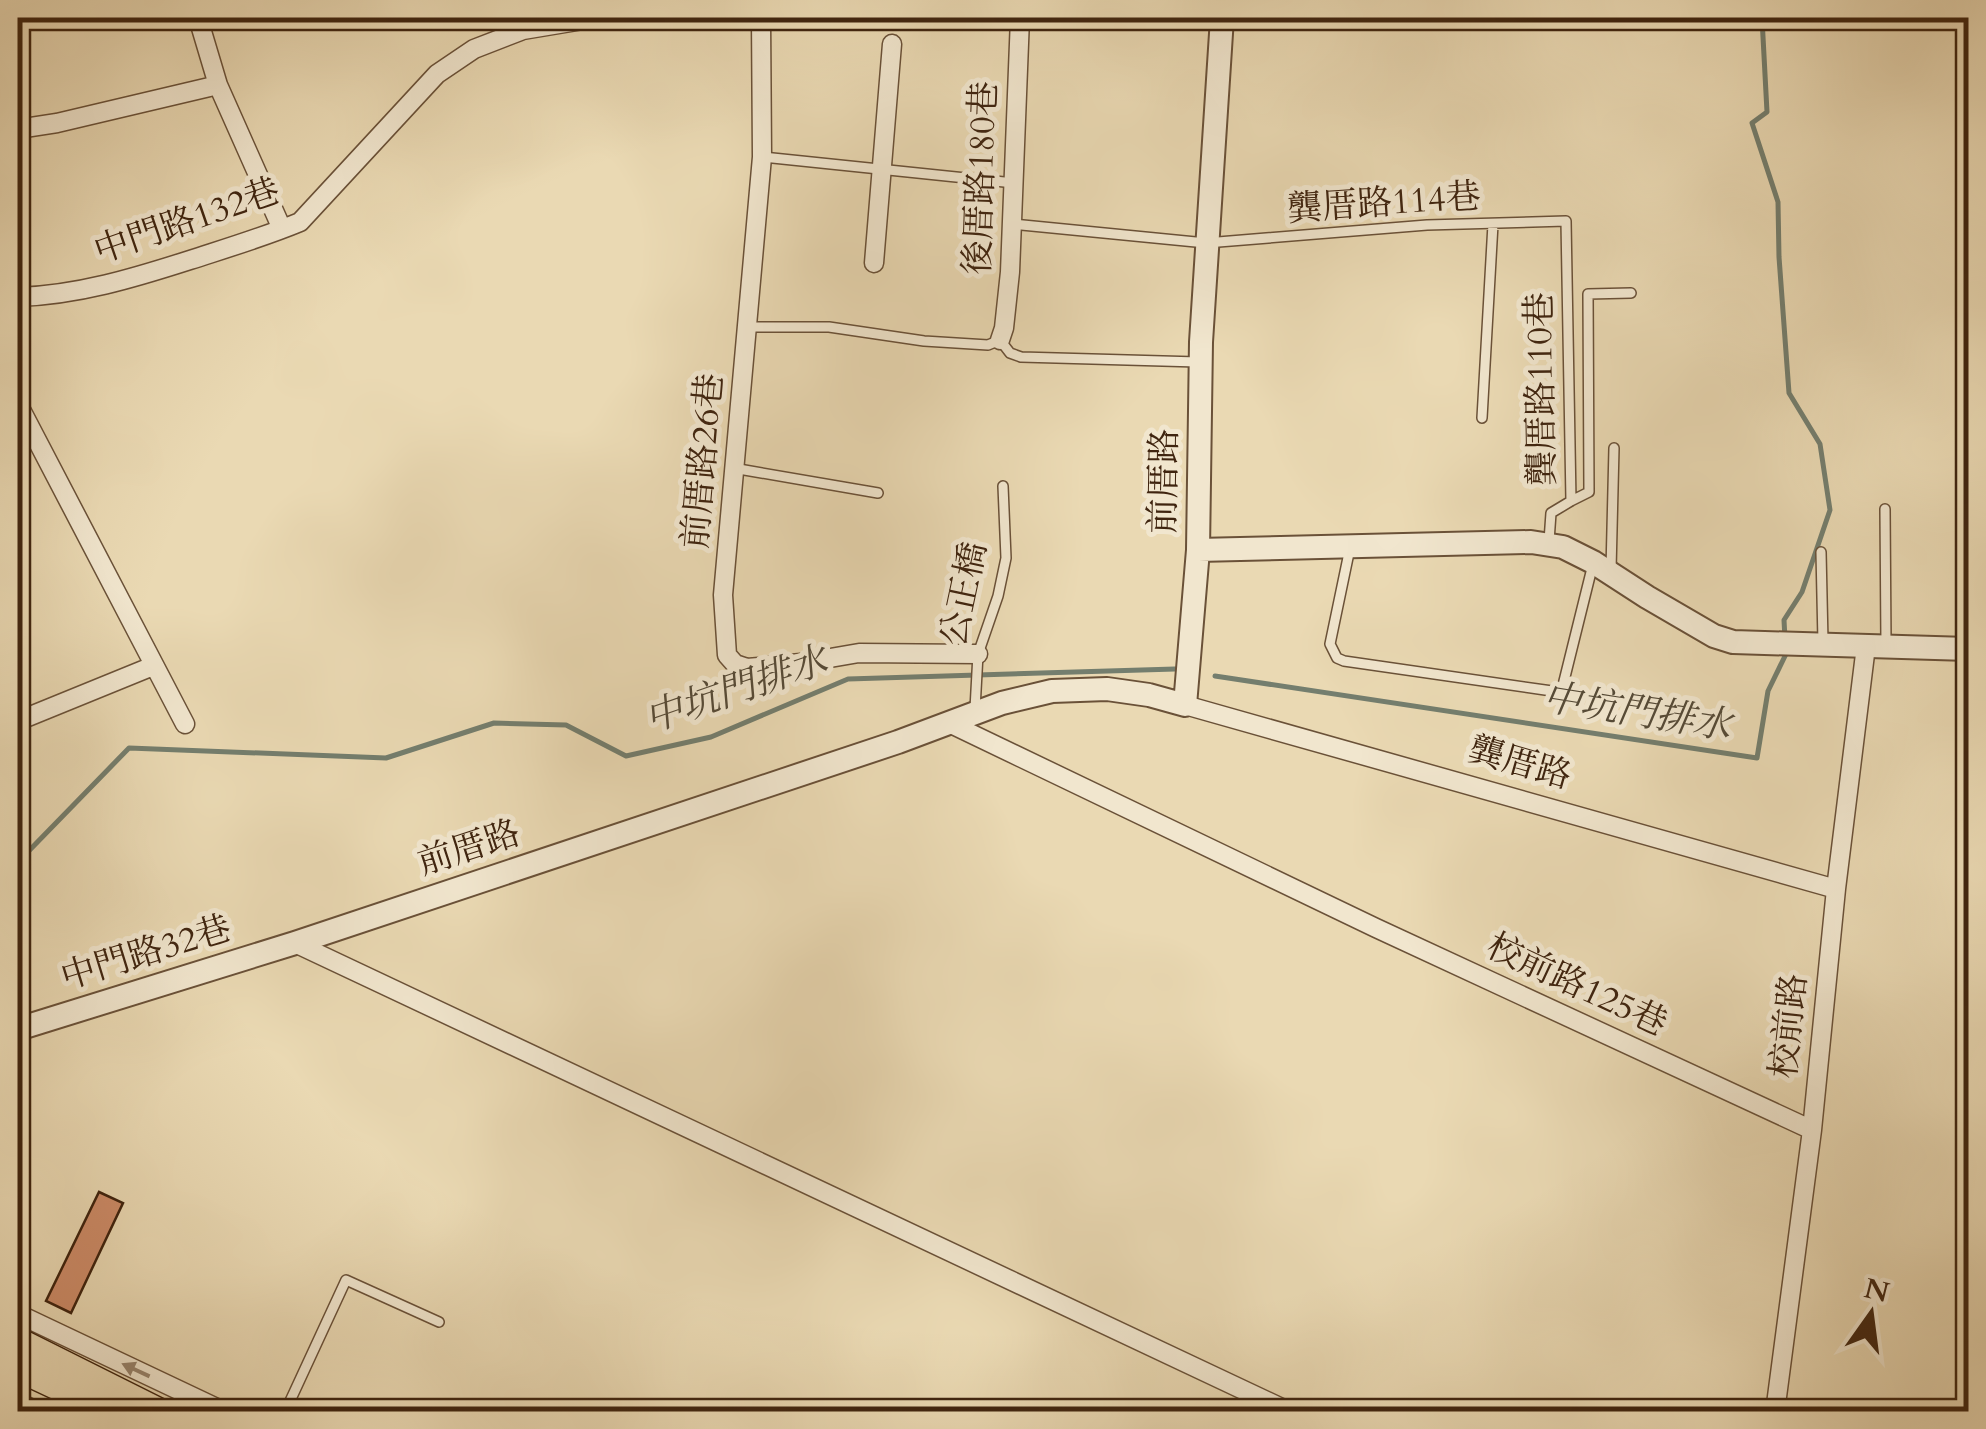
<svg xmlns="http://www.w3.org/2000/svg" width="1986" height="1429" viewBox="0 0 1986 1429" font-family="Cardo,'Noto Serif TC',serif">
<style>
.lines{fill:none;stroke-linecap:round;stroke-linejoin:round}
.stream{stroke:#747e6e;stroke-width:5}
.building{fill:#cd8c69;stroke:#3f240f;stroke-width:2.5}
.service-casing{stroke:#6a5138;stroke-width:12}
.minor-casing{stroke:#6a5138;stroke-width:21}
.tertiary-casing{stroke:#6a5138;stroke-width:26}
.primary-casing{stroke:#3f240f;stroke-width:31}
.service{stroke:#f1e6ce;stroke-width:9}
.minor{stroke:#f1e6ce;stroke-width:18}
.tertiary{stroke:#f1e6ce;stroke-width:22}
.primary{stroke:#ead9b3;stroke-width:28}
.oneway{fill:#98856e}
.labels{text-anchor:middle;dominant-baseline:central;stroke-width:10;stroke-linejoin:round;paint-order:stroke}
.street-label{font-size:35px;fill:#3f240f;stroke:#f1e6ce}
.water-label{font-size:38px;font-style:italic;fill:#554a37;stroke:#f1e6ce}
</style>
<rect width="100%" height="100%" fill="#ead9b3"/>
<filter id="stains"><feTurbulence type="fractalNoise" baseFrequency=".002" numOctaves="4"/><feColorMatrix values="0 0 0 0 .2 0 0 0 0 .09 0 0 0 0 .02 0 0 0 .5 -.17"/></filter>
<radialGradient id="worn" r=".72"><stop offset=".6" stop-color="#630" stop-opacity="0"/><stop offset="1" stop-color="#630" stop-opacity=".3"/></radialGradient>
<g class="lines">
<!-- stream -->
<path class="stream" d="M1762 18 1767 112 1752 123 1778 202 1779 257 1789 393 1820 444 1830 510 1802 592 1784 620 1785 639
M1215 676 1757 758 1768 691 1786 654V650
M18 862 129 748 386 758 494 723 566 725 626 756 711 737 848 679 1175 669"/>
</g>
<!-- building -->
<path class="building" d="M99 1192 123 1203 71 1313 46 1301Z"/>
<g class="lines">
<defs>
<path id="service" d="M763 157 1014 183
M1012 224 1206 243 1427 225 1566 221 1571 501 1551 513 1549 541
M749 327H829L924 341 988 345 1000 340 1010 353 1021 357 1198 362
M1482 418 1493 224
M733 468 878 493
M1571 501 1589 492 1588 294 1631 293
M1885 509 1886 644
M1350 548 1330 644 1337 658 1344 661 1552 691 1559 690 1563 685 1593 564
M1821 552 1823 642
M1611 570 1614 448
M975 709 978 654 998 596 1006 558 1003 486
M285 1412 346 1280 439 1322"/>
<path id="minor" d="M198 18 218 85 282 229
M761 18 762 157 723 595 727 655 735 664 747 668 801 663 859 653 978 654
M18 129 57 123 218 85
M874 263 892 44
M18 297C78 295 134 278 190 260 227 248 264 237 300 222L437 74 474 49 523 30 595 18
M18 333 21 297
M1000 340 1004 328 1010 272 1020 18
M18 404 185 724
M1185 705 1836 889
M18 721 153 666
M951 724 1376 928 1812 1130
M295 943 1290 1412
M18 1314 225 1412
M18 1402 38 1412
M1775 1412 1812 1130 1836 889 1866 646"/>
<path id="tertiary" d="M1198 550 1531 542 1563 547 1593 562 1647 597 1714 636 1733 642 1968 649
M18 1029 295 943 898 742 1002 703 1052 691 1107 689 1149 695 1185 705 1198 550 1201 342 1222 18"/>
<path id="primary" d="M18 1342 158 1412
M18 1367 114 1412"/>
</defs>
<!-- service casing -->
<use href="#service" class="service-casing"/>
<!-- minor casing -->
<use href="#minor" class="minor-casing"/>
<!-- tertiary casing -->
<use href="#tertiary" class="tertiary-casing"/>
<!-- primary casing -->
<use href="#primary" class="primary-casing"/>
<!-- service -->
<use href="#service" class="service"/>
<!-- minor -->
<use href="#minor" class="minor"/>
<!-- tertiary -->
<use href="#tertiary" class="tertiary"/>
<!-- primary -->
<use href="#primary" class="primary"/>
</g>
<!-- one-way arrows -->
<defs><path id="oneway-solid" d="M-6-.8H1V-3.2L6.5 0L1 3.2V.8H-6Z" transform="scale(2.5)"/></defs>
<use class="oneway" href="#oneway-solid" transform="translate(136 1370) rotate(-155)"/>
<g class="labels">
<!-- street labels -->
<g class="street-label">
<text transform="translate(981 178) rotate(-88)">後厝路180巷</text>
<text transform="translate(1384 203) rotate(-4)">龔厝路114巷</text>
<text transform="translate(187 221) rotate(-19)">中門路132巷</text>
<text transform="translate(1541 389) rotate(-91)">龔厝路110巷</text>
<text transform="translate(703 461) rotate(-85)">前厝路26巷</text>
<text transform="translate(1164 481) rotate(-89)">前厝路</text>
<text transform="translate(964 594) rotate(-78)">公正橋</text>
<text transform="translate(1520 763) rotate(16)">龔厝路</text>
<text transform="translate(469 848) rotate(-18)">前厝路</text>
<text transform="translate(146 953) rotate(-17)">中門路32巷</text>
<text transform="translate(1577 985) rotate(25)">校前路125巷</text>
<text transform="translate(1789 1026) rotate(-84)">校前路</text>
</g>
<!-- water labels -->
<g class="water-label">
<text transform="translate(736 690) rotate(-19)">中坑門排水</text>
<text transform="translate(1637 712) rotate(9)">中坑門排水</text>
</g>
</g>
<!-- margin -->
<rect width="1986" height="1429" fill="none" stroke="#ead9b3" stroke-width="60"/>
<rect x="20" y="20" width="1946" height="1389" fill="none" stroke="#3f240f" stroke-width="5"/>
<rect x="30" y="30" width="1926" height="1369" fill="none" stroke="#3f240f" stroke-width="2.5"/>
<!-- north arrow -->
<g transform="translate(1871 1314) rotate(14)" stroke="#f1e6ce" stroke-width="8" paint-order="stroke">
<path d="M0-8L18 38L0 25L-18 38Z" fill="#3f240f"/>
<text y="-15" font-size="28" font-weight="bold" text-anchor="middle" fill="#3f240f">N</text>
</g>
<rect width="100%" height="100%" filter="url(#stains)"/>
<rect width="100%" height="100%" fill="url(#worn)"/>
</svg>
